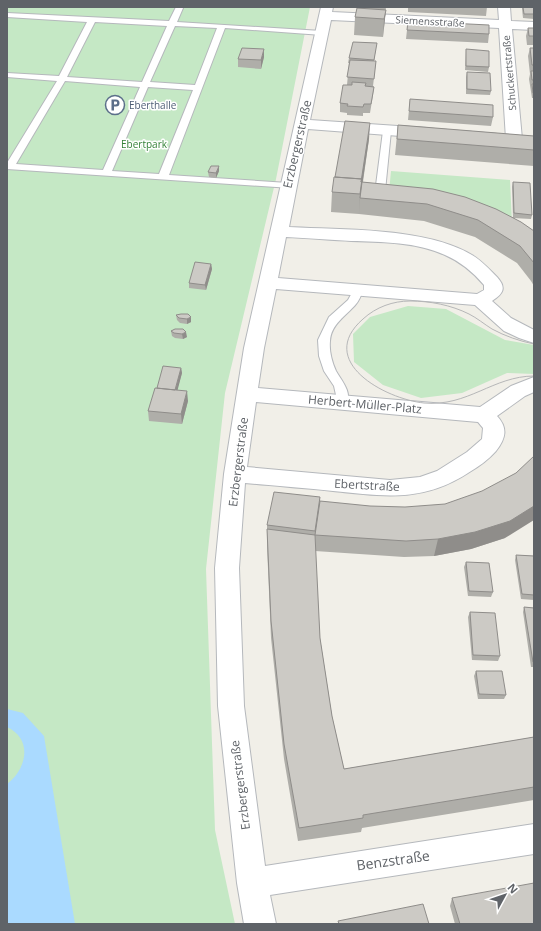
<svg xmlns="http://www.w3.org/2000/svg" width="541" height="931" viewBox="0 0 541 931" font-family="'Open Sans',sans-serif">
<style>
.green{fill:#c5e8c5}
.water{fill:#aadaff}
.lines{fill:none;stroke-linecap:round;stroke-linejoin:round}
.service-casing{stroke:#b5b8bc;stroke-width:2}
.minor-casing{stroke:#b5b8bc;stroke-width:2}
.service{fill:#fff;fill-rule:evenodd}
.minor{fill:#fff;fill-rule:evenodd}
.tram{stroke:#b6b7b8;stroke-width:1}
.wall{fill:#afaea9}
.shaded-wall{fill:#8f8d8a}
.building{fill:#cccac5;stroke:#8f8d8a}
.labels{text-anchor:middle;dominant-baseline:central;stroke-width:3;stroke-linejoin:round;paint-order:stroke}
.far-street-label{font-size:10px;fill:#5f6368;stroke:#fff}
.far-service-label{font-size:10px;fill:#4e5e75;stroke:#fff;text-anchor:start}
.far-park-label{font-size:10px;fill:#348238;stroke:#fff}
.street-label{font-size:12px;fill:#5f6368;stroke:#fff}
.near-street-label{font-size:14px;fill:#5f6368;stroke:#fff}
</style>
<rect width="100%" height="100%" fill="#f1efe8"/>
<!-- green -->
<path class="green" d="M7 7H310L276 179 225 393 206 569 215 830 235 924H7Z
M391 171 510 180 512 223 389 192Z
M408 306 446 309 505 340 534 345V374L507 373 462 393 421 398 383 385 354 362 353 334 370 317Z"/>
<!-- water -->
<path class="water" d="M7 709 23 713 44 736 75 924H7V784C27 769 33 739 7 727Z"/>
<g class="lines">
<defs>
<path id="service" d="M176 7 183 8 177 22 322 31 326 33 322 35 225 28 169 175 288 183 291 184 293 186 291 188 7 169V163L57 81 7 77V73L59 76 87 22 7 17V13L169 21ZM95 22 167 26 142 82 67 77ZM175 26 217 28 195 85 150 82ZM65 81 140 87 103 170 16 164ZM148 87 193 90 159 174 112 171Z
M387 128 391 131 385 191 391 192 393 194 388 197 377 195 375 193 383 131Z
M358 288 363 291C361 295 359 301 356 304 346 316 331 324 330 341 329 351 332 362 336 371 341 380 353 393 346 404L342 405 338 404 334 386 324 371 319 356 318 340 329 317 348 300 354 289Z"/>
<path id="minor" d="M321 7H333L332 12 499 20 498 7H510L511 21 534 22V30L512 29 522 139 519 142 514 144 509 142 506 139 499 28 331 20 310 120 427 128 432 130 435 133 432 136 427 138 308 129 289 227C342 230 426 227 472 255 482 261 489 269 497 277 507 288 503 294 492 301L511 318 534 330V343L519 338 504 331 475 305 276 289 264 348 258 388 480 407 511 386 534 377V392L525 396 497 416C508 428 506 438 496 451 488 460 478 467 468 473 422 503 383 496 333 491 304 488 275 486 245 483L239 568 244 706 265 866 534 824V854L270 895 276 924H244L237 883 218 706 215 568 224 474 244 348ZM286 237C308 238 330 240 351 241 382 242 417 242 445 255 461 262 473 272 484 285V290L477 294 278 278ZM256 402 478 422 483 428 482 439 467 452 437 471 420 477 390 480 247 467Z"/>
</defs>
<!-- service casing -->
<use href="#service" class="service-casing"/>
<!-- minor casing -->
<use href="#minor" class="minor-casing"/>
<!-- service -->
<use href="#service" class="service"/>
<!-- minor -->
<use href="#minor" class="minor"/>
<!-- tram -->
<path class="tram" d="M534 344C519 341 505 336 492 329 484 324 477 318 469 314 451 305 430 301 410 301 393 301 376 307 363 319 315 361 385 399 424 403 468 407 493 376 534 376"/>
</g>
<!-- wall -->
<path class="wall" d="M358 7H386L383 37 354 35 355 17Z
M408 7H487L486 16 408 12Z
M522 7H534V19L523 18 522 9Z
M408 21 489 34 488 43 406 39Z
M528 28H534V45H527L526 36Z
M376 48 374 61H376L373 86 374 87 373 95 370 113H363V116L347 115V113L340 112V103L347 85 349 63H348L349 58Z
M530 48H534V98H532L529 79 530 74 528 56Z
M466 49 489 67 488 72 465 70Z
M264 57 261 69 238 67V59Z
M467 72 491 91 490 95 466 94V77Z
M410 99 493 117 491 126 408 120Z
M398 125 534 136V166L395 155Z
M369 139 363 182 513 218 512 187 513 182 532 215 531 219 513 218 534 231V286L531 281 517 263 475 237 424 221 359 214 331 212 332 192Z
M219 171 216 178 209 177 208 172Z
M211 264 212 269 206 290 189 288V283Z
M176 315 191 317V322L187 324 180 323 177 320Z
M175 329 187 337 183 339 175 338 172 336 171 331Z
M181 368 182 373 177 390 188 401 182 424 149 421 148 411 157 388Z
M320 497V501L505 538 471 549 434 556 404 557 315 551 320 638 332 716 344 769 534 737V800L362 828 361 832 298 841 284 759 271 638 267 546V525Z
M516 555 534 556V600L521 599 515 560Z
M466 562 493 592 491 597 468 596 464 567Z
M524 607 534 608V667H531L523 612Z
M470 612 500 656 498 661 472 660 468 617Z
M476 671 506 695 504 699H478L474 676Z
M452 898 534 924H455L450 906Z"/>
<!-- shaded-wall -->
<path class="shaded-wall" d="M386 10 383 37 384 19Z
M264 49V57L261 69V60Z
M370 123 369 139 360 199V198L359 214 360 194 361 182Z
M219 166V171L216 178V173Z
M211 264 212 269 206 290 205 285Z
M191 317V322L187 324V319Z
M186 332 187 337 183 339 182 334Z
M181 368 182 373 175 400 174 395Z
M187 391 188 401 182 424 181 414Z
M534 506V520L505 538 471 549 434 556 438 539Z"/>
<!-- building -->
<path class="building" d="M523 7H534V14H524Z
M357 8 386 10 384 19 355 17Z
M408 21 489 25V34L407 30Z
M528 28H534V36H529Z
M353 42 377 43 374 60 349 58Z
M242 48 264 49 261 60 238 59Z
M530 48H534V65H532Z
M466 49 489 51V67L466 66Z
M350 60 376 61 374 79 347 77Z
M531 71H534V80H532Z
M467 72 490 73 491 91 467 89Z
M352 82 366 83 365 86 374 87 371 104H364L363 107 347 106 348 104 340 103 343 85H352Z
M532 84H534V93H533Z
M410 99 493 105V117L409 111Z
M345 121 370 123 361 182 362 179 335 177Z
M398 125 534 136V150L397 139Z
M211 166H219L216 173 208 172Z
M334 177 362 179 360 194 332 192Z
M362 182 433 189 465 197 496 209 521 222 534 231V263L520 246 478 220 427 204 360 198Z
M513 182 530 183 532 215 514 213Z
M195 262 211 264 205 285 189 283Z
M181 314H188L191 317 187 319 179 318 176 315Z
M175 329H183L186 332 182 334 174 333 171 331Z
M163 366 181 368 175 390 157 388Z
M155 388 187 391 181 414 148 411Z
M534 456V506L510 521 475 532 438 539 406 541 315 535 320 501 370 506 405 507 445 504 482 491 516 473Z
M274 492 320 497 315 531 267 525Z
M267 529 315 535 320 638 332 716 344 769 534 737V787L363 815V818L299 828 284 744 271 621Z
M516 555 534 556V595L522 594Z
M466 562 489 563 493 592 469 591Z
M524 607 534 608V662H533Z
M470 612 495 613 500 656 473 655Z
M476 671H502L506 695 479 694Z
M534 883V924H460L452 898Z
M423 904 429 924H339L338 921Z"/>
<!-- icons -->
<defs>
<symbol id="parking-ring" viewBox="-11 -11 22 22"><circle r="9.5" fill="#fff" stroke="#5c6f8a" stroke-width="1.5"/><path d="M-3.5-5.5H1a3.5 3.5 0 0 1 0 7H-1V5.5H-3.5ZM-1-3.4V-.6H.8a1.4 1.4 0 0 0 0-2.8Z" fill="#5c6f8a"/></symbol>
</defs>
<g fill-rule="evenodd">
<use href="#parking-ring" x="104" y="94" width="22" height="22"/>
</g>
<g class="labels">
<!-- far-street labels -->
<g class="far-street-label">
<text transform="translate(430 21) rotate(3)">Siemensstraße</text>
<text transform="translate(509 73) rotate(-95)">Schuckertstraße</text>
</g>
<!-- far-service labels -->
<g class="far-service-label">
<text x="129" y="105">Eberthalle</text>
</g>
<!-- far-park labels -->
<g class="far-park-label">
<text x="144" y="144">Ebertpark</text>
</g>
<!-- street labels -->
<g class="street-label">
<text transform="translate(297 144) rotate(-77)">Erzbergerstraße</text>
<text transform="translate(365 404) rotate(5)">Herbert-Müller-Platz</text>
<text transform="translate(238 462) rotate(-83)">Erzbergerstraße</text>
<text transform="translate(367 485) rotate(3)">Ebertstraße</text>
<text transform="translate(240 785) rotate(-97)">Erzbergerstraße</text>
</g>
<!-- near-street labels -->
<g class="near-street-label">
<text transform="translate(393 860) rotate(-8)">Benzstraße</text>
</g>
</g>
<!-- border -->
<rect width="541" height="931" fill="none" stroke="#5f6368" stroke-width="16"/>
<!-- north arrow -->
<g transform="translate(505 895) rotate(50)" stroke="#ffffff" stroke-width="3" paint-order="stroke">
<path d="M0-3L7 15L0 10L-7 15Z" fill="#5f6368"/>
<text y="-6" font-size="11" font-weight="bold" text-anchor="middle" fill="#5f6368">N</text>
</g>
</svg>
